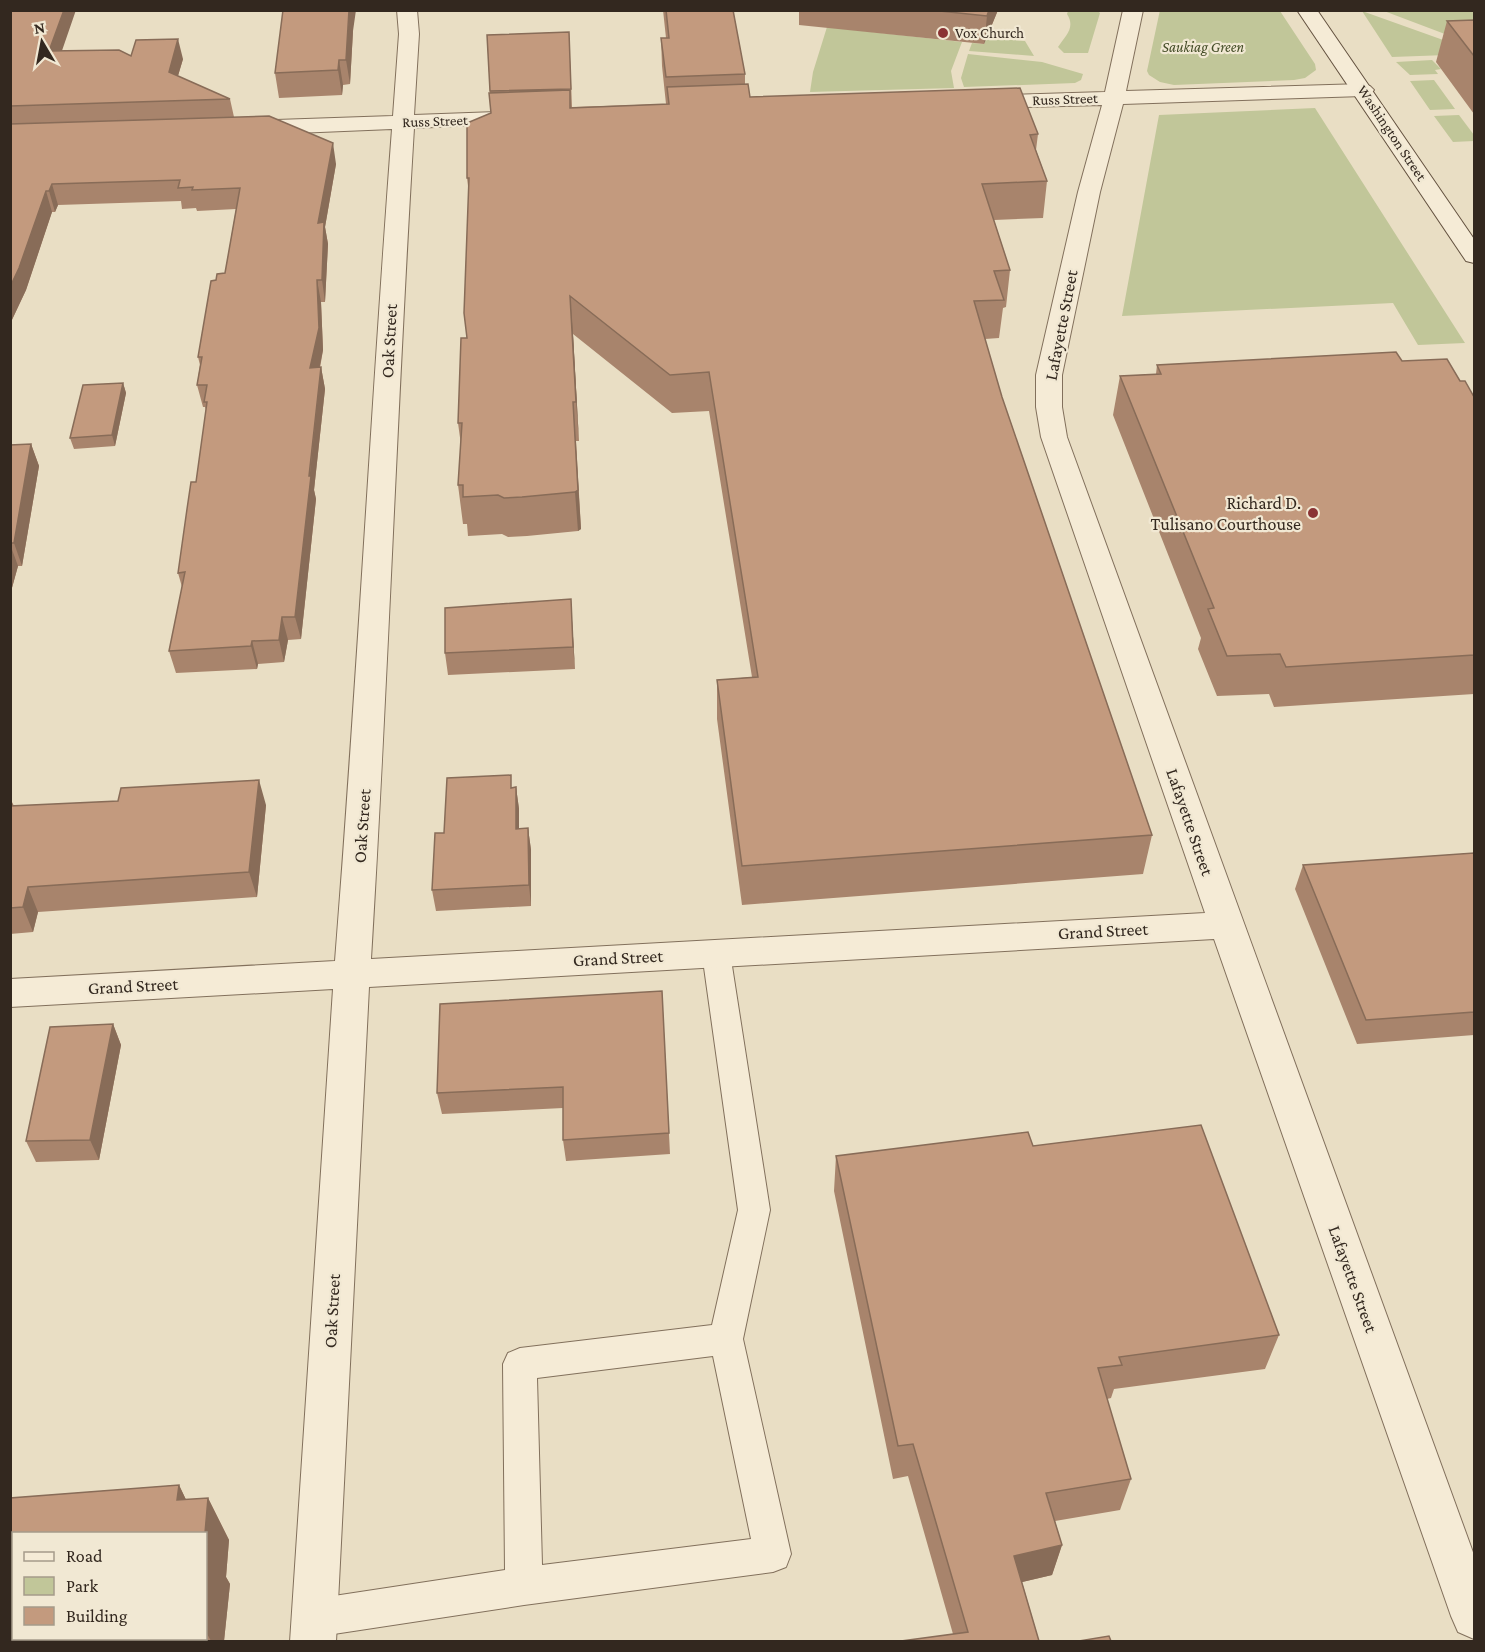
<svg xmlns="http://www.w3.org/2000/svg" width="1485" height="1652" viewBox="0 0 1485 1652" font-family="'Crimson Pro',serif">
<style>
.green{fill:#c1c699}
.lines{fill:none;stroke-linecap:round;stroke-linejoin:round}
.lane-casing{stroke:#82705c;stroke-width:2}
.street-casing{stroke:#82705c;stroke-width:2}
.secondary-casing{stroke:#63513f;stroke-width:2}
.lane{fill:#f5ebd6;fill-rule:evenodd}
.street{fill:#f5ebd6;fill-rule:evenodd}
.secondary{fill:#f5ebd6;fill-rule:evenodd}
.wall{fill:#a8846c;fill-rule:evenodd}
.shaded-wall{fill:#886c58}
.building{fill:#c39a7e;stroke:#886c58;stroke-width:1.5}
.poi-dot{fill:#8a3334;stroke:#f1e8d3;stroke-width:2}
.labels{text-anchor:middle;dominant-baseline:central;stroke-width:4.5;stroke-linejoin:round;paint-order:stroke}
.far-poi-label{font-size:15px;fill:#33281f;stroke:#f1e8d3;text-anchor:start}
.far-park-label{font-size:15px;font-style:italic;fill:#444d27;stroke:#f1e8d3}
.far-street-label{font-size:15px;fill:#33281f;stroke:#f1e8d3}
.street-label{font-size:18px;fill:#33281f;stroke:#f1e8d3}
.poi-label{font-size:18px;fill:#33281f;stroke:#f1e8d3;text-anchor:end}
</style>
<rect width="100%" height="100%" fill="#e9dec4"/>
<!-- green -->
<path class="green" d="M1160 10 1280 11 1315 64 1316 70 1305 78 1294 80 1174 85 1160 82 1149 75 1147 71Z
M1068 11H1098L1100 13 1088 53H1064L1058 47C1065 36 1076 28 1067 14Z
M1362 11 1474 51V54L1392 57Z
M1384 11H1474V45Z
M827 27 962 42 951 71 954 88 810 92 813 72Z
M986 38 1025 41 1034 56 969 51 972 43 984 44Z
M968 54 1042 62 1083 74 1081 80 1075 83 964 87 961 78Z
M1432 60 1441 69 1435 70 1438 74 1410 75 1396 62Z
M1434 80 1455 109 1430 110 1410 81Z
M1315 108 1465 343 1418 345 1393 303 1122 316 1159 115Z
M1459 115 1474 135V141L1453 142 1434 116Z"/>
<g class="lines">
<defs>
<path id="lane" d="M716 942 726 945 730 953 770 1210 743 1339 791 1554 786 1567 773 1572 524 1605 314 1637 301 1631 295 1618 301 1605 314 1599 505 1570 503 1364 508 1353 520 1348 712 1325 738 1210 702 953 706 945ZM713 1356 751 1539 542 1565 537 1378Z"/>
<path id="street" d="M397 10H417L419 34 414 115 521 111 529 112 532 117 529 122 521 123 414 128C397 405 388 682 371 959L1205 913 1041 437 1036 407V375L1078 192 1102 105 981 108 973 107 970 102 973 97 981 96 1105 92 1123 10H1143L1126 91 1363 84 1370 86 1374 90 1370 94 1363 96 1123 104 1100 192 1062 375V407L1067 437 1474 1555V1639L1458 1632 1451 1616 1214 939 369 987 336 1642H290L333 989 10 1007V979L335 961C357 684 371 406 392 129L249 135 241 133 238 128 241 123 249 121 393 116 399 34Z"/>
<path id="secondary" d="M1297 10H1317L1474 239V263L1466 261Z"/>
</defs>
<!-- lane casing -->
<use href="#lane" class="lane-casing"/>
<!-- street casing -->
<use href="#street" class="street-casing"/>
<!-- secondary casing -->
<use href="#secondary" class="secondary-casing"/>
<!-- lane -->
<use href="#lane" class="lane"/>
<!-- street -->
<use href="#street" class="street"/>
<!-- secondary -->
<use href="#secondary" class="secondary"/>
</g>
<!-- wall -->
<path class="wall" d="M10 10 62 51 183 59 178 76 230 99 234 117 336 164 325 227 328 244 325 302H321L323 350 320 368 321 367 325 389 314 490 316 499 301 639 288 640 284 662 258 664 257 669 176 673 169 651 182 587 178 573 196 482 206 410 205 407H203L197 385 200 365 198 357 216 280 225 273 236 209 197 211 196 208 182 209 181 201 58 205 55 212H52L26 290 10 324Z
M663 10H733L745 74V84L750 97 1038 134 1036 150 1047 181 1043 218 994 220 1010 270 1006 307 1003 308 999 338 985 339 1002 397 1152 835 1143 874 742 905 717 719V680L752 677 709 411 672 413 573 334 579 441H576L581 529 578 531 527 536 508 537 502 534 468 536 467 524H463L458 485 461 445 458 423 467 338 469 194 467 178 491 113 487 35 569 32 572 107 666 104 662 66 661 38H666Z
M799 10H998L984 44 799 25Z
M1474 20V114L1436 62 1447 21Z
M353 31 350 84 343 85 342 95 279 98 275 73Z
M1402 361 1460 381 1474 397V694L1274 707 1269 694 1217 696 1198 649 1201 638 1113 415 1120 376 1156 374 1157 365Z
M123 383 126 393 115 446 74 449 70 438Z
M31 444 39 466 22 566H18L10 595V445Z
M572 620 575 669 448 675 445 653Z
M516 787 519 809V829L528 828 531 850V906L436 911 432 890 444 833 513 788Z
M10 798 14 806 266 805 257 897 38 912 33 932 10 934Z
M1474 853V1035L1357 1044 1295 889 1303 865Z
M662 991 670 1154 566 1161 563 1140V1108L442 1114 437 1093Z
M113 1024 121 1045 99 1160 36 1162 26 1141Z
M1033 1146 1279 1335 1265 1369 1114 1389 1111 1398 1107 1399 1131 1479 1120 1510 1055 1521 1062 1545 1052 1575 1022 1582 1039 1641 953 1634 908 1476 893 1479 834 1191 836 1156Z
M179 1485 186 1500 208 1498 229 1540 226 1577 230 1584 224 1641H10V1498ZM14 1533H206V1638H14Z"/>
<!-- shaded-wall -->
<path class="shaded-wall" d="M64 10H76L55 71 49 51Z
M349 10H356L353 31 350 84 346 60Z
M989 10H998L984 44 987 16Z
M178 39 183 59 173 92 169 72Z
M339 60 343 85 342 95 338 70Z
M333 143 336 164 325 227 328 244 325 302 322 280 318 223Z
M52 184 58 205 55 212 49 191Z
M46 191 52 212 26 290 10 324V287Z
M317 280 321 302 323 350 315 390 310 368Z
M570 296 573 334 579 441 576 402Z
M321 367 325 389 314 490 316 499 301 639 295 617Z
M123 383 126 393 115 446 112 435Z
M573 402 581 529 578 531 575 492Z
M31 444 39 466 22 566 14 543Z
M10 544 18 566 10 595Z
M571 599 572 620 575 669 573 647Z
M282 617 288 640 284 662 279 640Z
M252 641 258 664 257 669 251 646Z
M259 780 266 805 257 897 249 872Z
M516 787 519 809V850L516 829Z
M10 798 17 815 10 826Z
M528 828 531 850V906L529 885Z
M28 887 38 912 33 932 23 907Z
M113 1024 121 1045 99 1160 90 1140Z
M179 1485 200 1529 177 1500Z
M208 1498 229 1540 226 1577 230 1584 224 1641H211L206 1632V1533H205Z
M1062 1545 1052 1575 1006 1586 1014 1556Z
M192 1638H204L205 1641H192Z"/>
<!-- building -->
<path class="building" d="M10 10H64L49 51 119 50 131 56 136 40 178 39 169 72 230 99 10 106Z
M283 10H349L346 60H339L338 70 275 73Z
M666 10H733L745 74 666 77 661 38H669Z
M930 10H989L987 16Z
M1474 20V56L1447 21Z
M569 32 571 89 490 91 487 35Z
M748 84 750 97 1020 88 1038 134 1030 135 1047 181 982 184 1010 270 994 271 1004 300 974 301 1002 397 1152 835 742 866 717 680 758 677 709 372 670 375 570 296 576 402H573L578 490 575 492 522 497 504 498 498 495 463 497V485H458L462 423H458L461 338H467L464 313 469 178H467V123L491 113 489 93 570 90V108L669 104 667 87Z
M269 116 333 143 318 223 324 222 322 280H317L319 328 310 368 321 367 309 476H311L295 617H282L279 640 252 641 251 646 169 651 185 572 178 573 187 509 191 482H196L207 402H204L207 385H197L202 357H198L211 281 216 280 217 274 225 273 240 188 192 190 193 187 178 188 180 180 52 184 49 191H46L19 268 10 287V124Z
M1396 352 1402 361 1447 359 1460 381H1465L1474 397V655L1286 667 1280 654 1227 656 1208 609 1214 608 1120 376 1161 374 1157 365Z
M123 383 112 435 70 438 83 385Z
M31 444 14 543H10V445Z
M571 599 573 647 445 653V608Z
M511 775V788L516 787V829L528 828 529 885 432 890 435 833H444L447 778Z
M259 780 249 872 28 887 23 907 10 908V806L118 801 121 788Z
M1474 853V1012L1366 1020 1303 865Z
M662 991 669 1133 563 1140V1087L437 1093 440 1004Z
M113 1024 90 1140 26 1141 50 1027Z
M1201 1125 1279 1335 1119 1357 1122 1365 1098 1368 1131 1479 1046 1493 1062 1545 1014 1556 1039 1641H901L968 1632 913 1444 898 1446 836 1156 1028 1132 1033 1146Z
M179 1485 177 1500 208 1498 205 1533H14V1638H192V1641H10V1498Z
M206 1542 208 1543 206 1569Z
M1109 1636 1111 1641H1079Z"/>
<!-- markers -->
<g class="poi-dot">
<circle cx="943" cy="33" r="6"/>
<circle cx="1313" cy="513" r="6"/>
</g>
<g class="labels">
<!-- far-poi labels -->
<g class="far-poi-label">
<text x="955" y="33">Vox Church</text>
</g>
<!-- far-park labels -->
<g class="far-park-label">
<text x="1203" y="47">Saukiag Green</text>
</g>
<!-- far-street labels -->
<g class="far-street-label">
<text transform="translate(1065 99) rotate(-2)">Russ Street</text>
<text transform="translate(435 121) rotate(-2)">Russ Street</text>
<text transform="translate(1392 133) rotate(56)">Washington Street</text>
</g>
<!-- street labels -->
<g class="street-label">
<text transform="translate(1061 325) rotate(-79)">Lafayette Street</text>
<text transform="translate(389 341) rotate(-87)">Oak Street</text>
<text transform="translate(1190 822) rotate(71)">Lafayette Street</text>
<text transform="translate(362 826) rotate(-86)">Oak Street</text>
<text transform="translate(1103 931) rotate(-3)">Grand Street</text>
<text transform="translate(618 958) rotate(-3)">Grand Street</text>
<text transform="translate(133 986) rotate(-3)">Grand Street</text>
<text transform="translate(1353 1279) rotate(70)">Lafayette Street</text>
<text transform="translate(332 1311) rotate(-87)">Oak Street</text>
</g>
<!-- poi labels -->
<g class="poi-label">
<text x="1301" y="503">Richard D.<tspan x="1301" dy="21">Tulisano Courthouse</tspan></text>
</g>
</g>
<!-- border -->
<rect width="1485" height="1652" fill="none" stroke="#33281f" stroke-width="24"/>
<!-- legend -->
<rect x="12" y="1532" width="195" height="108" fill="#f1e8d3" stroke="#a59b8b" stroke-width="1.5"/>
<rect x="24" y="1552" width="30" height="9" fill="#f5ebd6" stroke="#a59b8b" stroke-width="1.5"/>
<text x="66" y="1562" font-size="18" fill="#33281f">Road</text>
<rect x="24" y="1577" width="30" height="18" fill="#c1c699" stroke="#a59b8b" stroke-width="1.5"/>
<text x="66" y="1592" font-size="18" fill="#33281f">Park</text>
<rect x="24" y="1607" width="30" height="18" fill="#c39a7e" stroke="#a59b8b" stroke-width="1.5"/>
<text x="66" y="1622" font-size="18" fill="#33281f">Building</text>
<!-- north arrow -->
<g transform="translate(42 42) rotate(350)" stroke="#f1e8d3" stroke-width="4.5" paint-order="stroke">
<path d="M0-4.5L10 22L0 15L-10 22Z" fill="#33281f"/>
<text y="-9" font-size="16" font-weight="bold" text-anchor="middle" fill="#33281f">N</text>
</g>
</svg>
